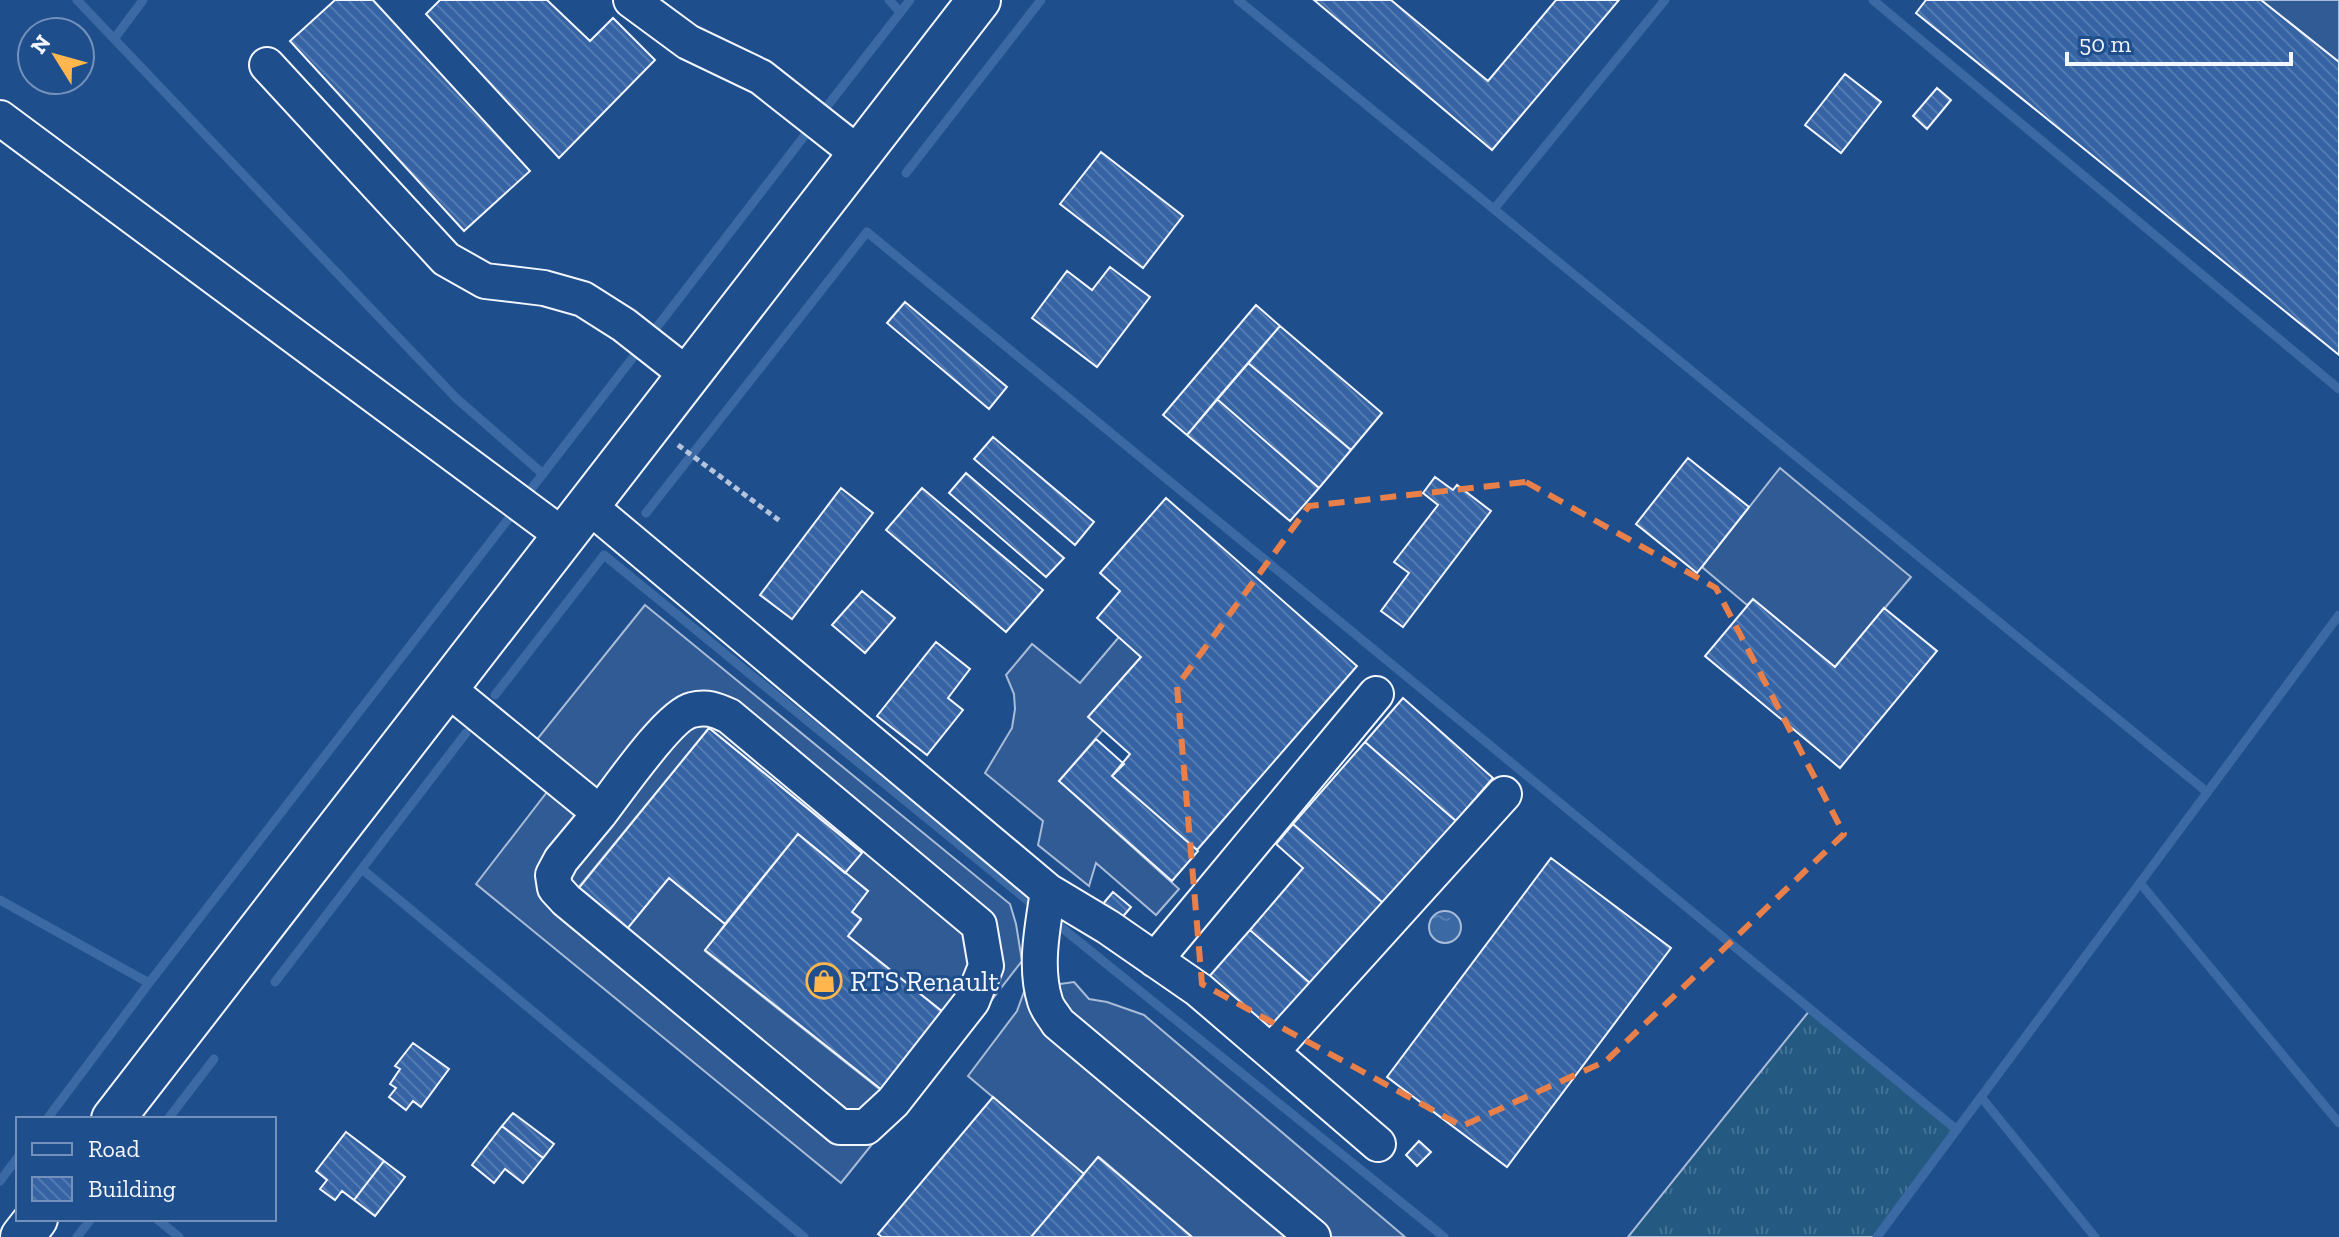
<svg xmlns="http://www.w3.org/2000/svg" width="2339" height="1237" viewBox="0 0 2339 1237" font-family="'Zilla Slab',serif">
<style>
.grass{fill:url(#grass-tufts);stroke:#a8bbd7;stroke-width:2}
.parking{fill:#305b95;stroke:#a8bbd7;stroke-width:2}
.water{fill:url(#water-ripples);stroke:#a8bbd7;stroke-width:2}
.lines{fill:none;stroke-linecap:round;stroke-linejoin:round}
.stream{stroke:#3b69a3;stroke-width:9}
.building{fill:url(#building-back-hatch);stroke:#f2f6ff;stroke-width:2}
.minor-casing{stroke:#f2f6ff;stroke-width:38}
.major-casing{stroke:#f2f6ff;stroke-width:46}
.path{stroke:#b3c4dc;stroke-width:5;stroke-dasharray:6 4;stroke-linecap:butt}
.minor{stroke:#1f4e8c;stroke-width:34}
.major{stroke:#1f4e8c;stroke-width:42}
.marked{fill:none;stroke:#ea8049;stroke-width:6;stroke-dasharray:16 10;stroke-linejoin:round}
.labels{text-anchor:middle;dominant-baseline:central;stroke-width:6;stroke-linejoin:round;paint-order:stroke}
.poi-label{font-size:28px;fill:#f2f6ff;stroke:#1f4e8c;text-anchor:start}
</style>
<defs>
<pattern id="grass-tufts" width="24" height="20" patternUnits="userSpaceOnUse" patternTransform="scale(2)"><rect width="24" height="20" fill="#245a82"/><path d="M3 7l-1-3M5 7V3M7 7l1-3M15 17l-1-3M17 17v-4M19 17l1-3" fill="none" stroke="#447295"/></pattern>
<pattern id="water-ripples" width="26" height="14" patternUnits="userSpaceOnUse" patternTransform="scale(2)"><rect width="26" height="14" fill="#3b69a3"/><path d="M2 4q2-2 4 0t4 0M15 11q2-2 4 0t4 0" fill="none" stroke="#587fb1"/></pattern>
<pattern id="building-back-hatch" width="6" height="6" patternUnits="userSpaceOnUse" patternTransform="scale(2)"><rect width="6" height="6" fill="#3563a3"/><path d="M-1 5l2 2M0 0l6 6M5-1l2 2" fill="none" stroke="#537ab1"/></pattern>
</defs>
<rect width="100%" height="100%" fill="#1f4e8c"/>
<!-- grass -->
<path class="grass" d="M1810 1010 1957 1130 1877 1237H1628Z"/>
<!-- parking -->
<path class="parking" d="M2261 0H2339V62Z
M1780 468 1911 577 1835 667 1753 600 1747 605 1702 567Z
M645 605 1010 904 1016 924 1022 961 966 1033 944 1013 848 936 861 920 852 912 868 891 845 873 862 852 709 728 578 888 669 878 725 924 705 951 902 1107 841 1183 476 884 557 779 526 753Z
M1119 637 1141 657 1089 716 1103 730 1059 781 1179 889 1156 915 1096 863 1089 886 1038 845 1043 821 985 773 1012 728 1015 709 1014 694 1006 675 1032 644 1080 683Z
M1074 982 1089 999 1107 1002 1144 1015 1405 1237H1192L1099 1157 1084 1174 968 1076 1017 1011 1025 989Z"/>
<!-- water -->
<path class="water" d="M1429 927a16 16 0 1 1 32 0a16 16 0 1 1-32 0Z"/>
<g class="lines">
<!-- stream -->
<path class="stream" d="M77 0 456 398 543 474
M889 0 900 12
M1238 0 2207 792
M1873 0 2339 389
M114 39 143 0
M821 114 910 0
M906 173 1041 0
M1494 209 1665 0
M650 336 812 126
M525 497 641 347
M646 513 867 232 1957 1130
M495 695 604 555 1037 908
M362 869 804 1237
M2140 883 2339 1123
M0 900 149 983 516 509
M1051 919 1444 1237
M275 982 466 733
M1981 1097 2095 1237
M47 1119 149 983
M168 1119 214 1059
M0 1181 18 1157
M157 1219 179 1237
M77 1237 91 1219
M1877 1237 2339 615"/>
</g>
<!-- building -->
<path class="building" d="M335 0H373L530 171 464 231 290 41Z
M440 0H547L590 41 613 18 655 60 559 158 426 14Z
M1314 0H1391L1488 81 1556 0H1619L1492 150Z
M1926 0H2261L2339 62V355L1916 13Z
M1845 74 1881 102 1841 153 1805 125Z
M1937 88 1951 100 1927 129 1913 116Z
M1101 152 1183 216 1143 268 1060 204Z
M1110 267 1150 297 1097 367 1032 318 1067 271 1092 290Z
M905 302 1007 387 989 409 887 323Z
M1256 305 1280 326 1187 435 1163 415Z
M1280 326 1382 413 1351 450 1248 363Z
M1248 363 1351 450 1319 488 1217 399Z
M1217 399 1319 488 1290 521 1187 435Z
M993 437 1094 522 1075 545 974 459Z
M1688 458 1749 507 1697 573 1636 524Z
M966 473 1064 558 1046 577 949 493Z
M1435 477 1453 490 1457 485 1491 511 1403 627 1381 611 1409 573 1394 562 1438 505 1423 493Z
M841 488 873 513 792 619 760 595Z
M922 488 1043 590 1006 632 886 530Z
M1166 498 1357 666 1197 850 1112 776 1130 754 1088 717 1141 657 1097 618 1120 591 1100 573Z
M862 591 895 618 865 653 832 625Z
M1753 599 1835 667 1884 608 1937 651 1840 768 1705 656Z
M936 642 970 669 948 698 963 710 927 755 877 716Z
M1403 698 1493 778 1456 821 1365 742Z
M709 728 862 853 845 873 798 834 725 924 669 878 627 929 578 889Z
M1096 739 1124 764 1112 776 1198 851 1172 881 1059 781Z
M1365 742 1456 821 1383 903 1293 824Z
M1293 824 1383 903 1311 984 1250 930 1303 868 1276 844Z
M798 834 868 891 852 912 861 919 848 936 944 1013 882 1090 705 950Z
M1551 858 1671 948 1507 1167 1387 1077Z
M1113 892 1131 907 1120 920 1102 905Z
M1250 930 1311 984 1268 1033 1207 979Z
M413 1043 449 1069 421 1107 413 1101 406 1110 389 1097 396 1088 390 1084 400 1069 395 1066Z
M993 1097 1084 1174 1031 1237H882L878 1234Z
M513 1113 554 1144 543 1158 502 1126Z
M502 1126 543 1158 523 1183 505 1169 494 1183 472 1165Z
M346 1132 384 1161 354 1200 342 1191 335 1200 320 1189 327 1180 316 1171Z
M1419 1141 1431 1152 1417 1166 1406 1155Z
M1098 1157 1192 1237H1031Z
M384 1161 405 1177 375 1216 354 1200Z"/>
<g class="lines">
<defs>
<path id="minor" d="M631 0 688 42 761 77 860 155
M267 65 446 259 485 281 544 288 583 299 624 325 689 376
M0 118 565 537
M589 506 1048 891 1108 927 1199 990 1378 1144
M448 689 600 813 561 860 553 875 555 888 566 900 840 1127H866L893 1102 972 1001 986 966 979 925 729 716C716 710 707 706 692 710 669 715 617 791 600 813
M1048 891C1043 926 1034 966 1045 1001 1047 1009 1054 1016 1058 1023L1313 1237
M1155 960 1376 694
M1271 1052 1504 794"/>
<path id="major" d="M113 1119 979 0
M22 1237 36 1219"/>
</defs>
<!-- minor casing -->
<use href="#minor" class="minor-casing"/>
<!-- major casing -->
<use href="#major" class="major-casing"/>
<!-- path -->
<path class="path" d="M678 445 780 521"/>
<!-- minor -->
<use href="#minor" class="minor"/>
<!-- major -->
<use href="#major" class="major"/>
</g>
<!-- marked area -->
<path class="marked" d="M1526 482 1716 588 1844 834 1606 1061 1462 1126 1202 984 1177 686 1309 506Z"/>
<!-- icons -->
<defs>
<symbol id="shop-ring" viewBox="-11 -11 22 22"><circle r="9.5" fill="#1f4e8c" stroke="#ffb74d" stroke-width="1.5"/><path d="M-5-2.5h2.3a2.7 3.5 0 0 1 5.4 0H5L5.5 6h-11ZM-1.5-2.5h3a1.5 2.3 0 0 0-3 0Z" fill="#ffb74d"/></symbol>
</defs>
<g fill-rule="evenodd">
<use href="#shop-ring" x="804" y="961" width="40" height="40"/>
</g>
<g class="labels">
<!-- poi labels -->
<g class="poi-label">
<text x="850" y="981">RTS Renault</text>
</g>
</g>
<!-- legend -->
<rect x="16" y="1117" width="260" height="104" fill="#1f4e8c" stroke="#7391ba" stroke-width="2"/>
<rect x="32" y="1143" width="40" height="12" fill="#1f4e8c" stroke="#7391ba" stroke-width="2"/>
<text x="88" y="1157" font-size="24" fill="#f2f6ff">Road</text>
<rect x="32" y="1177" width="40" height="24" fill="url(#building-back-hatch)" stroke="#7391ba" stroke-width="2"/>
<text x="88" y="1197" font-size="24" fill="#f2f6ff">Building</text>
<!-- north arrow -->
<g transform="translate(56 56) rotate(307)"><circle r="38" fill="#1f4e8c" stroke="#7391ba" stroke-width="2"/>
<path d="M0-6L14 30L0 20L-14 30Z" fill="#ffb74d"/>
<text y="-12" font-size="22" font-weight="bold" text-anchor="middle" fill="#f2f6ff">N</text>
</g>
<!-- scale -->
<path d="M2067 52v12h224v-12" fill="none" stroke="#f2f6ff" stroke-width="4"/>
<text x="2079" y="52" font-size="24" fill="#f2f6ff" stroke="#1f4e8c" stroke-width="6" paint-order="stroke">50 m</text>
</svg>
